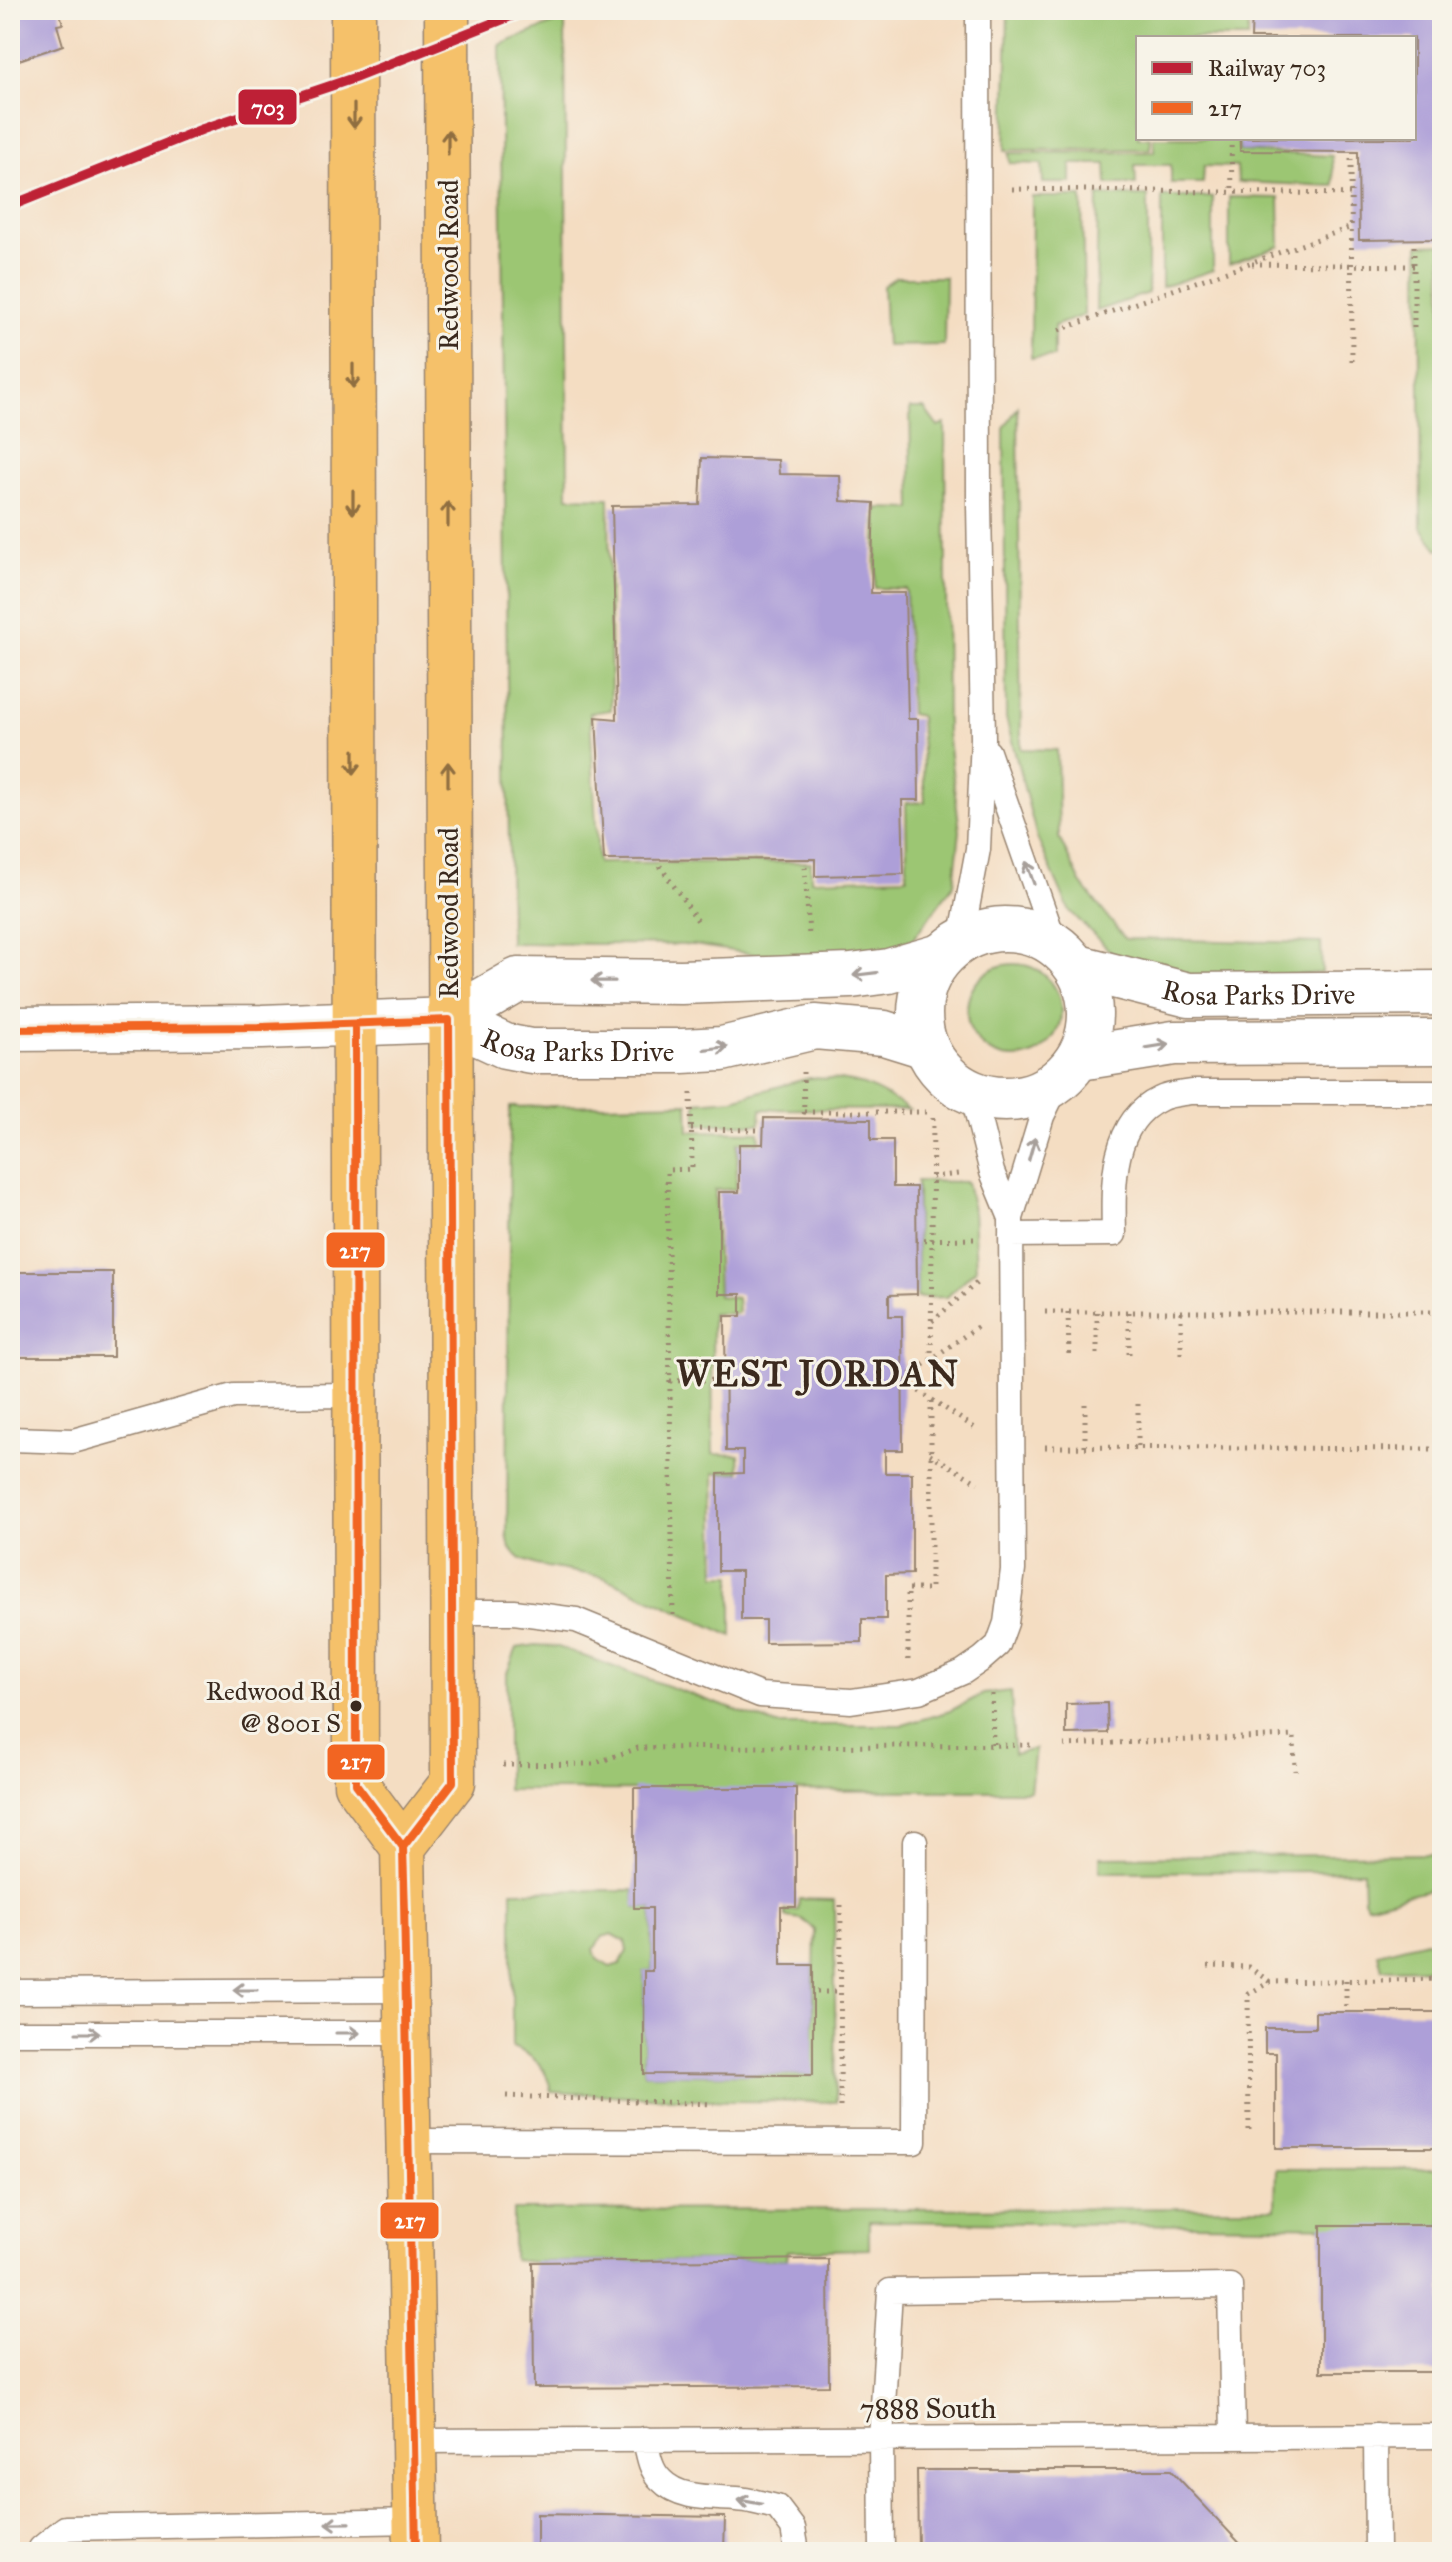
<svg xmlns="http://www.w3.org/2000/svg" width="1452" height="2562" viewBox="0 0 1452 2562" font-family="'IM FELL Great Primer',serif">
<style>
.green{fill:#9cc673;stroke:#6c7848;stroke-width:2;fill-rule:evenodd}
.building{fill:#ad9fd8}
.lines{fill:none;stroke-linecap:round;stroke-linejoin:round}
.service-casing{stroke:#988470;stroke-width:27}
.minor-casing{stroke:#988470;stroke-width:47}
.primary-casing{stroke:#988470;stroke-width:47}
.path{stroke:#988470;stroke-width:5;stroke-dasharray:2 6;stroke-linecap:butt}
.service{stroke:#fff;stroke-width:24}
.minor{stroke:#fff;stroke-width:44}
.primary{stroke:#f5c16b;stroke-width:44}
.bus-1-casing{stroke:#f7f3e8;stroke-width:14}
.bus-1{stroke:#f26522;stroke-width:8}
.rail-1-casing{stroke:#f7f3e8;stroke-width:16}
.rail-1{stroke:#be2036;stroke-width:10}
.oneway{stroke:#8f6e41}
.oneway2{stroke:#a79f9a}
.bus-dot{fill:#3b2a1e;stroke:#f7f3e8;stroke-width:3}
.labels{text-anchor:middle;dominant-baseline:central;stroke-width:6;stroke-linejoin:round;paint-order:stroke}
.bus-label{font-size:26px;fill:#3b2a1e;stroke:#f7f3e8;text-anchor:end}
.street-label{font-size:28px;fill:#3b2a1e;stroke:#f7f3e8}
.district-label{font-size:36px;font-weight:bold;letter-spacing:2px;fill:#3b2a1e;stroke:#f7f3e8}
.line-badge{stroke:#f7f3e8;stroke-width:3}
.badge-label{font-size:22px;text-anchor:middle;font-weight:bold;fill:#fff}
</style>
<rect width="100%" height="100%" fill="#f7f3e8"/>
<filter id="ink" filterUnits="userSpaceOnUse"><feTurbulence type="fractalNoise" baseFrequency=".0125" numOctaves="2"/><feDisplacementMap in="SourceGraphic" scale="16" xChannelSelector="R" yChannelSelector="G"/><feConvolveMatrix kernelMatrix="1 2 1 2 8 2 1 2 1" color-interpolation-filters="sRGB"/></filter>
<filter id="wash" filterUnits="userSpaceOnUse"><feTurbulence type="fractalNoise" baseFrequency=".006" numOctaves="4" result="noise"/><feDisplacementMap in="SourceGraphic" scale="32" xChannelSelector="R" yChannelSelector="G"/><feGaussianBlur stdDeviation="1.8" result="paint"/><feColorMatrix in="noise" values="0 0 0 0 0 0 0 0 0 0 0 0 0 0 0 0 0 1.4 0 .05"/><feComposite in="paint" operator="in"/></filter>
<g filter="url(#wash)">
<rect width="100%" height="100%" fill="#f4ddc2"/>
<!-- green -->
<path class="green" d="M1008 10H1249L1248 38H1138V138H1151L1150 149 1005 150Z
M565 19 568 497 609 498 611 710 590 713 598 863 811 862V880L907 877 906 803 925 802 920 716 910 714 906 589 875 588 877 508 912 509 910 408H924L938 427 945 424 947 733 960 831 954 884 913 939 857 960 798 961 694 945 510 943 500 45Z
M1154 138H1238L1239 151 1332 156 1334 186 1238 182 1237 167 1204 166 1203 183H1171V165H1135L1136 184H1107L1106 164H1071V183H1043L1042 164 1010 163 1009 153 1154 152Z
M1098 196H1148V293L1096 311Z
M1032 197H1082L1084 315 1054 326V357L1031 358Z
M1162 197H1213V270L1162 287Z
M1229 197 1279 198 1280 246 1229 264Z
M1442 244V549H1438L1421 527 1419 245Z
M896 277H945L944 345 886 346 883 286Z
M1018 407 1021 749 1057 750 1059 838 1081 883 1125 939 1321 943 1322 973 1185 982 1123 964 1069 910 1037 838 1006 718 1004 428Z
M967 1011a47 47 0 1 1 94 0a47 47 0 1 1-94 0Z
M809 1078C855 1079 871 1084 909 1110L761 1109 760 1124H696V1102L733 1099Z
M688 1103 689 1131 759 1132 760 1142H738L736 1189 715 1190 718 1296 737 1298 738 1313 712 1314 713 1454 739 1455 740 1472 714 1473 716 1575H732V1636L603 1577 536 1565 521 1559 510 1549 507 1534 510 1107Z
M917 1181 967 1182 973 1211 976 1269 947 1297 917 1298Z
M536 1645 558 1647 777 1725H903L950 1711 983 1694 1011 1691 1014 1754 1035 1749 1030 1791 507 1790V1673L517 1648Z
M1442 1854V1886L1367 1905 1364 1899 1363 1871 1100 1872V1857Z
M634 1890 635 1908H652V1971L644 1972V2074L812 2075 815 1930 802 1919 786 1917 785 1911 798 1910 799 1899 834 1900 836 2102 730 2101 551 2092C548 2068 534 2055 512 2047V1891ZM612 1934 625 1941 627 1951 620 1964 610 1967 597 1959 594 1949 602 1937Z
M1442 1937V1968L1382 1969 1378 1953Z
M1276 2169H1442V2228L869 2221V2249L787 2251 786 2260 533 2262 513 2260V2210L1275 2208Z"/>
<g id="blocks">
<!-- building -->
<path class="building" d="M18 10H59L63 24 57 25 63 45 10 63V13Z
M1252 10H1442V239L1359 240 1358 152 1240 151V138H1414V38H1251Z
M702 458 778 460 779 474 840 475 841 501 874 503 871 593H905L908 719H918L919 800H902L904 874 815 876V859L604 860 596 717 617 719 612 506 700 505Z
M764 1118 871 1119V1140H893V1187H916L917 1294 889 1295V1316H902L903 1450H885V1473H912V1574L886 1575V1619H862V1642L765 1643V1620H741V1571H718V1474L743 1473V1451H726L725 1316H741V1294H719V1192H739V1144H763Z
M10 1272H113V1357H10Z
M1107 1703 1108 1733 1066 1734V1704Z
M634 1788H796V1907H781V1965H813V2075L644 2074V1971H652V1908H634Z
M1315 2012H1442V2148H1276V2053H1265V2028H1315Z
M1321 2225H1442V2372H1321Z
M828 2259 829 2386 534 2388 533 2262Z
M917 2470H1171L1248 2552H918Z
M537 2514 725 2517 724 2552H537Z"/>
</g>
</g>
<g filter="url(#ink)">
<use href="#blocks" fill-opacity="0" stroke="#988470" stroke-width="2"/>
<g class="lines">
<defs>
<path id="service" d="M988 752 1056 946
M961 940 978 849 983 738 979 504 978 10
M1011 1218 1042 1116 1059 1081
M1011 1235 1114 1234C1113 1188 1110 1122 1160 1099 1169 1094 1181 1094 1191 1092H1442
M10 1439 73 1441 233 1396 357 1395
M451 1612H514L576 1620 760 1695 851 1701 919 1691 963 1672 982 1659 998 1645 1006 1623 1013 1570 1011 1218 992 1172 972 1093
M10 1992 407 1990
M10 2033H408
M410 2141 914 2142 915 1842
M1376 2436 1377 2552
M645 2439C648 2453 650 2470 661 2480 682 2502 719 2496 746 2500 757 2502 767 2505 777 2507L793 2528 797 2552
M415 2441 1442 2436
M41 2552V2548L65 2528 416 2521
M882 2552 881 2438 890 2291 1230 2286 1233 2437"/>
<g id="minor">
<circle cx="1005" cy="1014" r="85"/>
<path id="s1" d="M1078 967 1189 995 1442 993"/>
<path d="M449 1020 518 980 681 982 851 976 889 971 941 956"/>
<path id="s2" d="M10 1029 262 1027 449 1020 505 1046 531 1051H682L722 1049 815 1027 884 1033 926 1046"/>
<path d="M1080 1058 1174 1043 1442 1042"/>
</g>
<path id="primary" d="M353 10 356 1784 403 1847 416 2552
M403 1847 453 1782 447 10"/>
</defs>
<!-- service casing -->
<use href="#service" class="service-casing"/>
<!-- minor casing -->
<use href="#minor" class="minor-casing"/>
<!-- primary casing -->
<use href="#primary" class="primary-casing"/>
<!-- path -->
<path class="path" d="M1231 138 1232 191
M1351 159 1352 362
M1012 189 1351 194
M1414 246V332
M1252 264 1414 266
M1059 330 1352 227
M660 866 700 924
M805 867 809 936
M803 1072 804 1112H930
M691 1129 759 1130
M932 1177 958 1174
M916 1240 979 1239
M1045 1312H1442
M1068 1312 1069 1356
M1097 1312V1356
M1129 1312V1356
M1181 1312V1357
M932 1321 979 1281
M977 1327 902 1380 978 1430
M931 1360 933 1116
M670 1381 725 1380
M1085 1404V1447
M1138 1404V1448
M1045 1447 1442 1449
M930 1454 978 1483
M673 1615 667 1170 692 1169 691 1092
M908 1660V1589H931V1399
M992 1694 993 1745
M1064 1745 1294 1736 1295 1771
M503 1765 593 1764 638 1748 1036 1745
M1208 1966 1249 1967 1270 1982
M1346 1980V2012
M817 1992H841
M506 2096 714 2104
M840 2107 841 1901
M1249 2130 1248 1994 1270 1982 1442 1979"/>
<!-- service -->
<use href="#service" class="service"/>
<!-- minor -->
<use href="#minor" class="minor"/>
<!-- primary -->
<use href="#primary" class="primary"/>
<defs>
<path id="bus-1" d="M355 1024 356 1784 403 1847 405 1912
M10 1029 262 1027 449 1020 453 1782 403 1847 416 2552"/>
</defs>
<!-- bus-1 casing -->
<use href="#bus-1" class="bus-1-casing"/>
<!-- bus-1 -->
<use href="#bus-1" class="bus-1"/>
<defs>
<path id="rail-1" d="M10 206 203 129 354 78 526 10"/>
</defs>
<!-- rail-1 casing -->
<use href="#rail-1" class="rail-1-casing"/>
<!-- rail-1 -->
<use href="#rail-1" class="rail-1"/>
</g>
<!-- one-way arrows -->
<defs><path id="oneway-shaft" d="M-6 0H5M1.5-3L5.5 0L1.5 3" fill="none" stroke-width="1.6" stroke-linecap="round" stroke-linejoin="round" transform="scale(2)"/></defs>
<g class="oneway">
<use href="#oneway-shaft" transform="translate(354 116) rotate(90)"/>
<use href="#oneway-shaft" transform="translate(448 142) rotate(-90)"/>
<use href="#oneway-shaft" transform="translate(353 376) rotate(90)"/>
<use href="#oneway-shaft" transform="translate(353 502) rotate(90)"/>
<use href="#oneway-shaft" transform="translate(448 514) rotate(-90)"/>
<use href="#oneway-shaft" transform="translate(354 762) rotate(90)"/>
<use href="#oneway-shaft" transform="translate(448 774) rotate(-90)"/>
</g>
<g class="oneway2">
<use href="#oneway-shaft" transform="translate(1030 873) rotate(-110)"/>
<use href="#oneway-shaft" transform="translate(865 974) rotate(173)"/>
<use href="#oneway-shaft" transform="translate(603 981) rotate(-179)"/>
<use href="#oneway-shaft" transform="translate(1157 1046) rotate(-9)"/>
<use href="#oneway-shaft" transform="translate(716 1048) rotate(-7)"/>
<use href="#oneway-shaft" transform="translate(1032 1149) rotate(-74)"/>
<use href="#oneway-shaft" transform="translate(245 1990) rotate(180)"/>
<use href="#oneway-shaft" transform="translate(88 2033)"/>
<use href="#oneway-shaft" transform="translate(348 2033)"/>
<use href="#oneway-shaft" transform="translate(750 2502) rotate(-170)"/>
<use href="#oneway-shaft" transform="translate(338 2523) rotate(179)"/>
</g>
</g>
<!-- markers -->
<circle class="bus-dot" cx="356" cy="1706" r="7"/>
<g class="labels">
<!-- bus labels -->
<g class="bus-label">
<text x="341" y="1691">Redwood Rd<tspan x="341" dy="32">@ 8001 S</tspan></text>
</g>
<!-- street labels -->
<g class="street-label">
<text transform="translate(448 265) rotate(-90)">Redwood Road</text>
<text transform="translate(448 913) rotate(-90)">Redwood Road</text>
<text stroke="none"><textPath href="#s1" startOffset="184">Rosa Parks Drive</textPath></text>
<text stroke="none"><textPath href="#s2" startOffset="574">Rosa Parks Drive</textPath></text>
<text x="928" y="2408">7888 South</text>
</g>
<!-- district labels -->
<g class="district-label">
<text x="818" y="1374">WEST JORDAN</text>
</g>
</g>
<g class="line-badge">
<rect x="237" y="88" width="61" height="38" rx="8" fill="#be2036"/>
<rect x="325" y="1231" width="61" height="38" rx="8" fill="#f26522"/>
<rect x="326" y="1743" width="60" height="38" rx="8" fill="#f26522"/>
<rect x="379" y="2201" width="61" height="39" rx="8" fill="#f26522"/>
</g>
<g class="badge-label">
<text x="268" y="115">703</text>
<text x="355" y="1258">217</text>
<text x="356" y="1769">217</text>
<text x="410" y="2228">217</text>
</g>
<!-- margin -->
<rect width="1452" height="2562" fill="none" stroke="#f7f3e8" stroke-width="40"/>
<!-- legend -->
<rect x="1136" y="36" width="280" height="104" fill="#f7f3e8" stroke="#aca397" stroke-width="2"/>
<rect x="1152" y="62" width="40" height="12" fill="#be2036" stroke="#aca397" stroke-width="2"/>
<text x="1208" y="76" font-size="24" fill="#3b2a1e">Railway 703</text>
<rect x="1152" y="102" width="40" height="12" fill="#f26522" stroke="#aca397" stroke-width="2"/>
<text x="1208" y="116" font-size="24" fill="#3b2a1e">217</text>
</svg>
